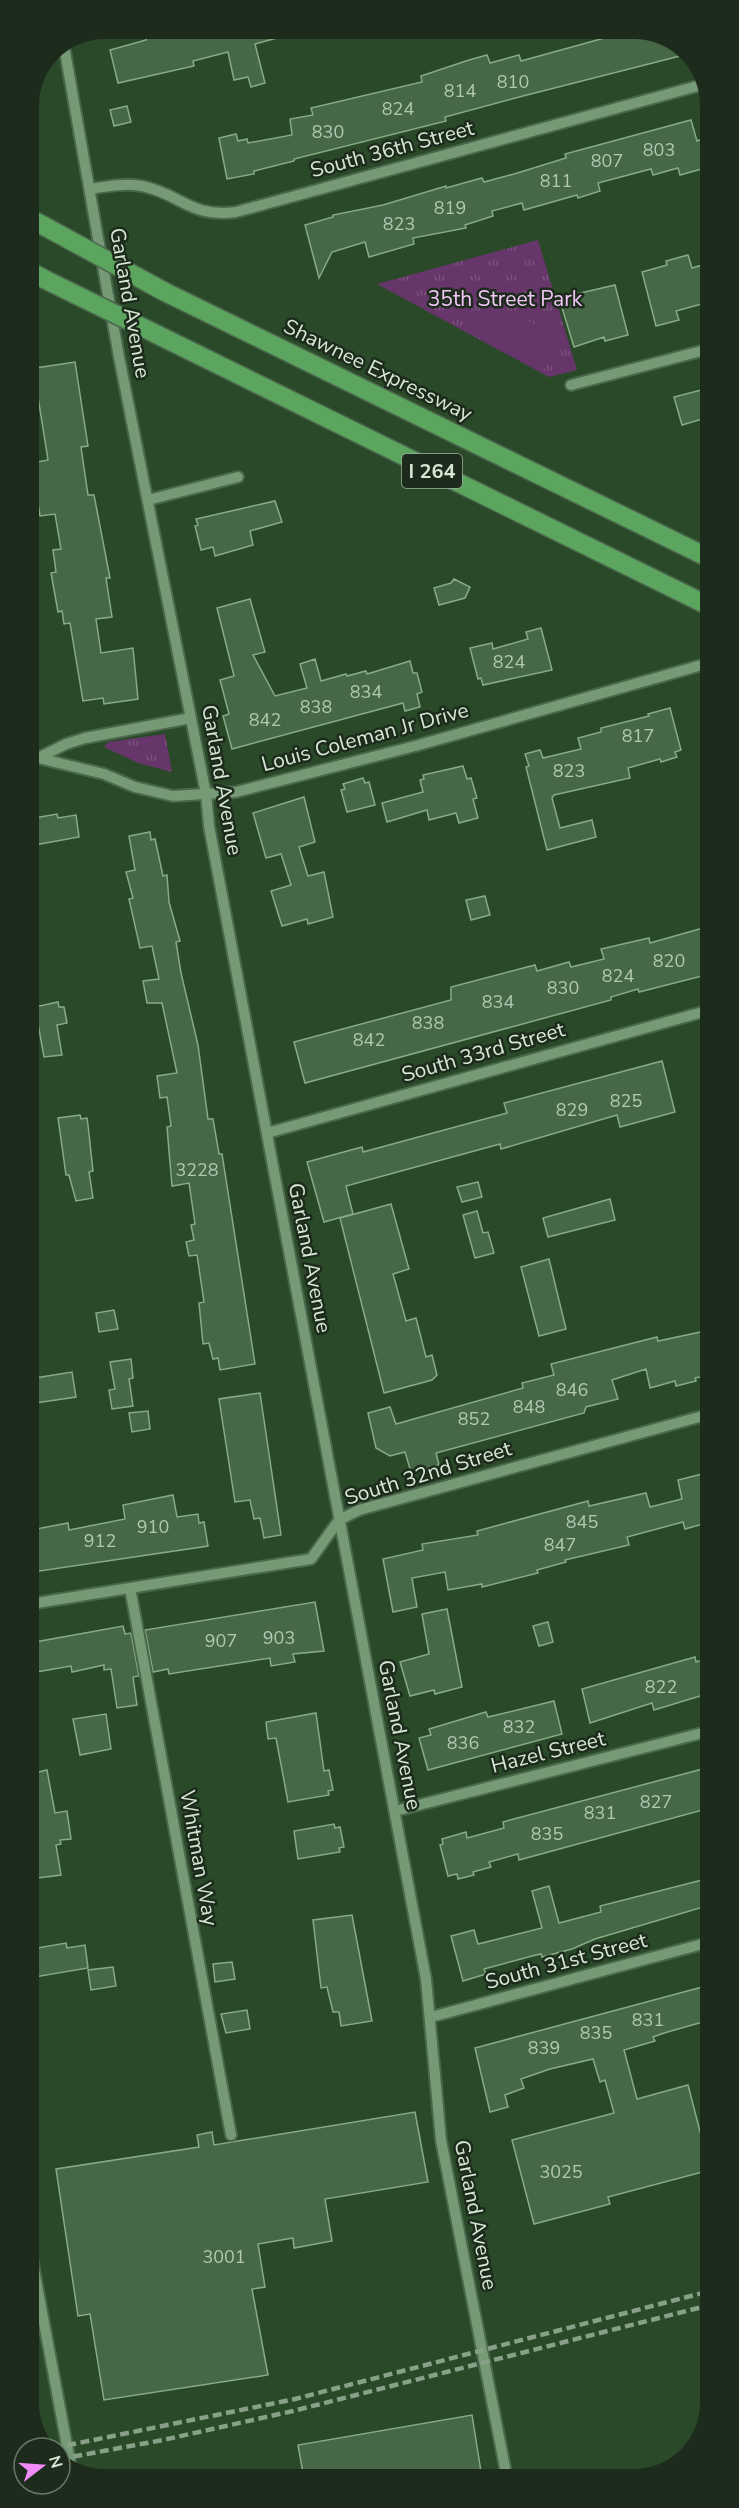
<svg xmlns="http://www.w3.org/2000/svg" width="739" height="2508" viewBox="0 0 739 2508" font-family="'Nunito Sans',sans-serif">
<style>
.grass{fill:url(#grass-tufts)}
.pitch{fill:#663569}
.building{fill:#476847;stroke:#87ab86;stroke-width:1.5}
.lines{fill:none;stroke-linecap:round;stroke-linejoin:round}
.minor-casing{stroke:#4a664b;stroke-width:14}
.highway-casing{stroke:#4a664b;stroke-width:21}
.minor{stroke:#769a76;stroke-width:10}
.highway{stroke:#5ba55e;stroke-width:18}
.rail{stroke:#87a087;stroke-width:4.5;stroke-dasharray:9 4.5;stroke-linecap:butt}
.highway-bridge-casing{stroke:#4a664b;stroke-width:21;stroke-linecap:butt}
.highway-bridge{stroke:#5ba55e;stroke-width:18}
.labels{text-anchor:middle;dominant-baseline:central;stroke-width:5;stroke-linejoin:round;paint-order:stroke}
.number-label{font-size:18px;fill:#b2c8b2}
.shield{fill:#1d2b1d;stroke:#9eaf9e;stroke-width:1.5}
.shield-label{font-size:20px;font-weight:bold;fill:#d5e8d5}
.street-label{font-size:21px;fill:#d5e8d5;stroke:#1d2b1d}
.park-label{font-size:21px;fill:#f2c6f5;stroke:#1d2b1d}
</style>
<defs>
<pattern id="grass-tufts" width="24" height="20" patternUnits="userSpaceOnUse" patternTransform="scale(1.5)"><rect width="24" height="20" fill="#663569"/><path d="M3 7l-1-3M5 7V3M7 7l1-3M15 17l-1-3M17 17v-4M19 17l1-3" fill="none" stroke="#7b527e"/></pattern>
</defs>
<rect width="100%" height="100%" fill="#294929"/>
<!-- grass -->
<path class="grass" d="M538 240 577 370 549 377 377 284Z
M165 734 172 772 138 763 104 747 108 742Z"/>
<!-- pitch -->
<path class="pitch" d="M485 300 560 337 544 369 469 333Z"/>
<!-- building -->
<path class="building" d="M173 29H294L295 33 255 44 265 83 251 87 248 77 234 80 228 52 193 61 194 66 118 83 110 50 146 40 145 36Z
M618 29H644L685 48 688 54 523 96 445 117 446 121 294 159V161L254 171V174L227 179 219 138 236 134 238 141 247 139 248 143 292 135 290 119 313 115 311 108 422 82 421 76 469 60 487 55 490 63 519 55 521 61 619 34Z
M127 106 131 122 114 126 110 110Z
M691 120 697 141 702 139 709 167 680 175 678 168 653 175 651 169 598 183 600 191 578 198 577 195 524 210 522 203 492 211 493 216 465 225 466 228 413 238 414 244 369 257 365 242 332 252 319 278 305 225 333 217V215L383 205 446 186V188L482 178 484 182 514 174 566 158 565 154Z
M688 255 692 268 709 263V302L676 311 679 320 656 326 642 272 667 265 666 261Z
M615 285 628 335 605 341 604 337 574 347 559 298Z
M75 362 88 446 81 447 88 495H94L110 578H106L112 617 96 619 101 653 133 648 138 699 104 704 103 698 83 701 70 623 64 624 62 611 58 612 51 573 56 572 53 550 61 549 55 514 40 516 32 463 48 460 37 391 32 392 29 369Z
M709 388V417L682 425 674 397Z
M275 501 282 522 250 531 253 545 215 556 213 547 201 550 195 526 198 525 196 519Z
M454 579 470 587 465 598 439 605 434 588 451 583Z
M250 599 265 652 253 655 275 696 307 688 300 664 315 659 321 681 346 674 347 676 366 671 367 674 410 661 413 673H417L422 692 417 694 420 707 405 711 403 703 232 749 223 716 229 714 220 680 234 676 217 608Z
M541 628 552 670 483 685 481 678 478 679 470 648 492 643 493 649 528 639 526 632Z
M670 708 681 750 675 752 677 757 661 762 660 759 628 768 630 778 554 795 552 798 560 828 592 820 596 837 547 850 526 767 529 766 525 754 540 750 543 758 581 749 578 738 601 732V728L649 716 648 714Z
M463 766 467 779 471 778 477 798 473 799 478 818 459 823 456 813 429 820 427 810 387 822 382 803 423 792 420 780 424 779 423 775Z
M363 778 365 783 369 782 375 805 347 812 341 790 345 789 343 784Z
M304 797 315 842 299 847 308 876 324 872 333 917 308 924 307 919 282 926 271 891 291 885 281 854 266 858 253 813Z
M57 814 58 818 76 815 79 837 29 846V819Z
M150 832 151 840 155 839 163 876 167 875 169 902 180 941 176 942 181 973 198 1045 208 1119H213L219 1154H222L255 1364 220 1370 218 1358 213 1359 209 1343 203 1344 199 1303 204 1302 197 1255 189 1256 186 1242 194 1240 191 1225 195 1224 189 1183 172 1186 167 1127 171 1126 167 1097 160 1098 157 1076 177 1073 162 1003H147L143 981 159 979 152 946 140 948 129 899 133 898 126 872 135 870 129 836Z
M485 896 490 915 471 920 466 900Z
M710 926V974L639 992 638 989 611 997V1000L305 1083 294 1042 451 1000V987L535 965 537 971 569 962 571 967 604 959 601 949 649 938 650 943Z
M58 1002 59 1007H64L67 1023 57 1025 62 1055 44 1057 35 1007Z
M662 1061 675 1112 620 1127 617 1115 501 1149 500 1144 346 1186 353 1214 324 1222 307 1162 362 1147 363 1152 507 1113 504 1103Z
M80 1115 81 1119 87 1118 88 1125 93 1171 89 1172 93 1198 76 1201 69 1175H66L58 1118Z
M478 1182 482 1197 462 1202 457 1187Z
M610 1199 615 1220 548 1237 543 1218Z
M391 1204 409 1269 393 1274 406 1321 416 1318 426 1357 432 1355 437 1375 432 1380 384 1393 340 1218Z
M477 1211 483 1233 488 1232 494 1253 475 1258 463 1215Z
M549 1259 566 1329 539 1336 521 1267Z
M114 1310 118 1329 99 1332 96 1313Z
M710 1330V1375L695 1378 696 1381 676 1386 675 1381 650 1388 646 1369 612 1380 618 1399 586 1407 584 1413 436 1453 439 1465 411 1472 405 1452 390 1456 376 1448 368 1413 390 1407 396 1424 523 1388 522 1383 554 1375 551 1364 657 1337 658 1341Z
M131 1359 133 1378 129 1379 133 1406 112 1409 109 1390 115 1389 110 1362Z
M72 1372 76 1397 29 1404V1379Z
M260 1393 281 1535 264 1538 260 1518 254 1519 250 1500 235 1502 219 1399Z
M148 1411 150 1429 132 1432 129 1413Z
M710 1472V1522L685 1529 683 1522 627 1537 629 1545 565 1560 566 1562 537 1570 538 1573 482 1587V1584L448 1590 445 1572 412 1578 417 1607 393 1612 383 1559 423 1550 422 1544 478 1535 477 1531 588 1501 589 1506 646 1493 650 1507 682 1499 678 1480Z
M173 1495 177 1517 198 1514 199 1523 204 1522 208 1546 33 1572 29 1536 37 1535 36 1529 68 1523 69 1530 125 1519 123 1505Z
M315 1602 324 1651 293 1654 295 1662 271 1666 270 1658 169 1674 168 1669 153 1672 145 1630Z
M447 1609 462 1687 435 1694 434 1690 410 1696 400 1662 429 1654 422 1614Z
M548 1622 553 1642 539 1646 533 1626Z
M123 1626 125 1634 131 1633 139 1676 133 1677 137 1705 117 1708 111 1669 104 1670V1665L72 1672 71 1666 30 1673V1643Z
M695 1657 696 1662 706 1659 710 1693 654 1710 652 1703 590 1723 582 1689Z
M554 1701 562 1734 428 1770 419 1738 431 1735 429 1729 486 1712 488 1717Z
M316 1713 324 1771 329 1770 333 1790 328 1791 329 1795 288 1802 276 1738 268 1739 266 1722Z
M106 1714 111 1749 80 1755 73 1719Z
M710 1767V1808L519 1860 518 1854 489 1862 491 1867 473 1872 474 1875 458 1879 457 1874 448 1876 440 1845 443 1844 442 1839 466 1832 467 1838 504 1828 503 1822 510 1820Z
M47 1770 55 1813 67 1811 71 1839 60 1840 61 1844 56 1845 61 1875 30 1879V1774Z
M334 1824 335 1828 340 1827 344 1847 339 1848 340 1852 298 1859 294 1831Z
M710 1878V1905L595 1939 572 1949 542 1957 541 1954 532 1956 484 1969 486 1974 463 1981 451 1936 474 1930 478 1944 542 1928 532 1891 549 1886 559 1923 601 1912 600 1906Z
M352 1915 372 2021 341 2026 339 2012H333L327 1987 321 1988 313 1920Z
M66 1943 67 1948 85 1945 88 1968 35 1977 31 1949Z
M232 1962 235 1979 215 1982 213 1964Z
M113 1967 116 1986 91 1990 88 1970Z
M706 1986 707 1992 710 1991V2020L664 2033 653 2037 655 2041 624 2050 637 2099 688 2085 710 2170 608 2197 610 2204 534 2224 512 2140 614 2113 605 2080 600 2082 593 2059 550 2069 521 2079 524 2088 505 2095 508 2107 490 2112 475 2048Z
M247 2010 250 2029 226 2033 221 2014Z
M415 2112 428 2182 325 2199 332 2241 294 2248 293 2238 258 2244 265 2287 252 2289 268 2375 104 2400 90 2314 78 2316 56 2169 199 2147 197 2135 212 2132 214 2145Z
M472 2415 482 2478 304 2479 298 2445Z"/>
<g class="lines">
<defs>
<path id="minor" d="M64 46 119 357 206 794 209 826 426 1979 441 2140 507 2478
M90 189C108 186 124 183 142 186 181 194 190 218 236 212L705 84
M571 385 709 349
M148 500 238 477
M38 758 66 744 85 738 191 718
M29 760 38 758 104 774 135 787 173 796 236 792 415 746 709 663
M267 1133 710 1010
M130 1588 231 2135
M30 1604 311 1559 339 1520 359 1510 710 1414
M395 1811 710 1731
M431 2017 710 1942
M30 2248 71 2467"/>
<path id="highway" d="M29 218 44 226
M29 271 46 280
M165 292 709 558
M156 334 709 606"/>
</defs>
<!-- minor casing -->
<use href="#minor" class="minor-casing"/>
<!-- highway casing -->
<use href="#highway" class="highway-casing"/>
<!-- minor -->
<use href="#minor" class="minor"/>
<!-- highway -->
<use href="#highway" class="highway"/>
<!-- rail -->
<path class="rail" d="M54 2448 295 2399 710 2291
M60 2459 163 2440 293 2411 710 2305"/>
<defs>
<path id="highway-bridge" d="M44 226 165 292
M46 280 156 334"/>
</defs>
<!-- highway-bridge casing -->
<use href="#highway-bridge" class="highway-bridge-casing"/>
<!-- highway-bridge -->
<use href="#highway-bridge" class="highway-bridge"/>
</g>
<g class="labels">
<!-- number labels -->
<g class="number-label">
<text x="513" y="82">810</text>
<text x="460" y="91">814</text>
<text x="398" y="109">824</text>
<text x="328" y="132">830</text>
<text x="659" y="150">803</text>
<text x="607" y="161">807</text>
<text x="556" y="181">811</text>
<text x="450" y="208">819</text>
<text x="399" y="224">823</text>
<text x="509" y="662">824</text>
<text x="366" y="692">834</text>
<text x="316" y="707">838</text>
<text x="265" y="720">842</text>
<text x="638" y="736">817</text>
<text x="569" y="771">823</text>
<text x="669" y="961">820</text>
<text x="618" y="976">824</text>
<text x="563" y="988">830</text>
<text x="498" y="1002">834</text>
<text x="428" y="1023">838</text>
<text x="369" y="1040">842</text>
<text x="626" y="1101">825</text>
<text x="572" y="1110">829</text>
<text x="197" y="1170">3228</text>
<text x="572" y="1390">846</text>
<text x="529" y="1407">848</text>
<text x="474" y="1419">852</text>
<text x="582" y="1522">845</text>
<text x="153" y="1527">910</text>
<text x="100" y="1541">912</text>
<text x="560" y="1545">847</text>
<text x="279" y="1638">903</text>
<text x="221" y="1641">907</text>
<text x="661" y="1687">822</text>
<text x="519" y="1727">832</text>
<text x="463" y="1743">836</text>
<text x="656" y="1802">827</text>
<text x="600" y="1813">831</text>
<text x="547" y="1834">835</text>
<text x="648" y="2020">831</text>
<text x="596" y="2033">835</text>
<text x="544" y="2048">839</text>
<text x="561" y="2172">3025</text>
<text x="224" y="2257">3001</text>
</g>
<!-- shield labels -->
<rect class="shield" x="402" y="454" width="60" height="34" rx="4.5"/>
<g class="shield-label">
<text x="432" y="471">I 264</text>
</g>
<!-- street labels -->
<g class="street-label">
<text transform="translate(392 149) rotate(-15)">South 36th Street</text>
<text transform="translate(130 303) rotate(80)">Garland Avenue</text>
<text transform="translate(378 370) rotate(26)">Shawnee Expressway</text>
<text transform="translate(365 737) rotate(-15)">Louis Coleman Jr Drive</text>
<text transform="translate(222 780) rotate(80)">Garland Avenue</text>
<text transform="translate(483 1052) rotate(-16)">South 33rd Street</text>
<text transform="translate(310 1258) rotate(79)">Garland Avenue</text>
<text transform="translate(428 1473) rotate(-17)">South 32nd Street</text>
<text transform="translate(400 1735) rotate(79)">Garland Avenue</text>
<text transform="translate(548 1752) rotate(-14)">Hazel Street</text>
<text transform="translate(199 1858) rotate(80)">Whitman Way</text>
<text transform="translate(566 1961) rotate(-15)">South 31st Street</text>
<text transform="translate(476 2215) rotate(79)">Garland Avenue</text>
</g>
<!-- park labels -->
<g class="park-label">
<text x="505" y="299">35th Street Park</text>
</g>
</g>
<!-- crop -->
<path d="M0 0H739V2508H0ZM105 39H634A66 66 0 0 1 700 105V2403A66 66 0 0 1 634 2469H105A66 66 0 0 1 39 2403V105A66 66 0 0 1 105 39Z" fill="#1d2b1d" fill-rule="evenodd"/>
<!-- north arrow -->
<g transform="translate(42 2466) rotate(73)"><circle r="28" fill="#1d2b1d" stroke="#677767" stroke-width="1.5"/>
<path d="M0-4.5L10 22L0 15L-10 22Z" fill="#ef8bf6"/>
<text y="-9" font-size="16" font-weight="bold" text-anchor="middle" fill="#d5e8d5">N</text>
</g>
</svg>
